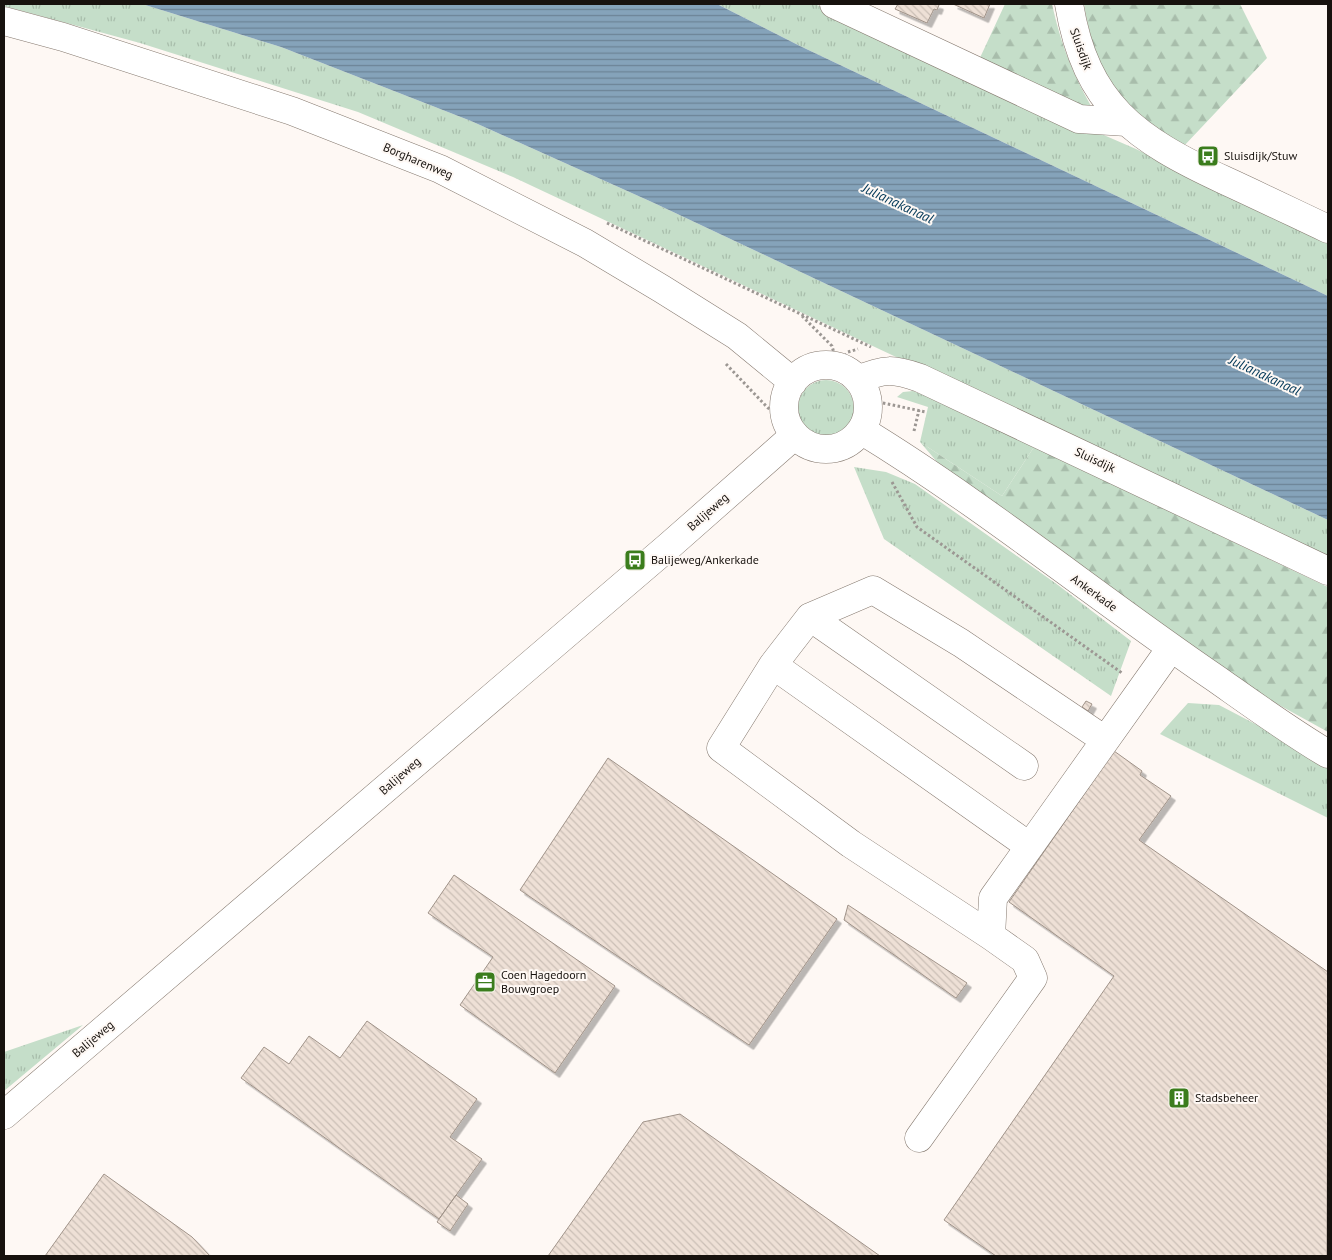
<svg xmlns="http://www.w3.org/2000/svg" width="1332" height="1260" font-family="'PT Sans',sans-serif">
<style>
.grass{fill:url(#grass-tufts)}
.forest{fill:url(#forest-firs)}
.water{fill:url(#water-rules)}
.building{fill:url(#building-back-hatch);stroke:#a09389;filter:url(#shadow)}
.lines{fill:none;stroke-linecap:round;stroke-linejoin:round}
.minor-casing{stroke:#867a70;stroke-width:29}
.path{stroke:#9c9793;stroke-width:3;stroke-dasharray:2.5 2.5;stroke-linecap:butt}
.minor{stroke:#fff;stroke-width:28}
.labels{text-anchor:middle;stroke-width:4;stroke-linejoin:round;paint-order:stroke}
.street-label{font-size:12px;fill:#17120e;stroke:#fef8f4}
.poi-label{font-size:12px;fill:#17120e;stroke:#fef8f4;text-anchor:start}
.water-label{font-size:14px;font-style:italic;fill:#003757;stroke:#fef8f4}
</style>
<defs>
<pattern id="grass-tufts" width="24" height="20" patternUnits="userSpaceOnUse" patternTransform="scale(1.25)"><rect width="24" height="20" fill="#c5dec9"/><path d="M3 7l-1-3M5 7V3M7 7l1-3M15 17l-1-3M17 17v-4M19 17l1-3" fill="none" stroke="#a8bdab"/></pattern>
<pattern id="forest-firs" width="22" height="20" patternUnits="userSpaceOnUse" patternTransform="scale(1.25)"><rect width="22" height="20" fill="#c5dec9"/><path d="M5 1l3.5 6h-7zM16 11l3.5 6h-7z" fill="#a8bdab"/></pattern>
<pattern id="water-rules" width="6" height="5" patternUnits="userSpaceOnUse" patternTransform="scale(1.25)"><rect width="6" height="5" fill="#85a3ba"/><path d="M0 2.5h6" fill="none" stroke="#6c8396"/></pattern>
<pattern id="building-back-hatch" width="6" height="6" patternUnits="userSpaceOnUse" patternTransform="scale(1.25)"><rect width="6" height="6" fill="#eee0d6"/><path d="M-1 5l2 2M0 0l6 6M5-1l2 2" fill="none" stroke="#cbbfb6"/></pattern>
<filter id="shadow"><feDropShadow dx="4.5" dy="4.5" stdDeviation="0" flood-color="#0004"/></filter>
</defs>
<rect width="100%" height="100%" fill="#fef8f4"/>
<path class="grass" d="M4 4H142L281 47 471 121 654 203 1328 520V560L513 177 358 112 140 43 4 6Z
M717 4H815L979 81 1136 149 1328 244V296L800 46Z
M798 408a28 28 0 1 1 56 0a28 28 0 1 1-56 0Z
M913 391 934 399 1034 447 1002 496 920 442 928 407 897 397 903 392Z
M854 467 886 472 915 484 1058 585 1131 641 1111 696 884 539Z
M1188 703 1219 705 1328 762V818L1160 734Z
M83 1025 4 1091V1052Z"/>
<path class="forest" d="M1005 4H1052C1061 44 1071 70 1091 106L1085 113 978 62Z
M1084 4H1240L1267 58 1183 147C1123 108 1095 75 1084 4Z
M920 442 1002 496 1034 447 1328 587V732L1241 684 938 463Z"/>
<path class="water" d="M142 4H717L800 46 1328 296V520L654 203 471 121 281 47Z"/>
<path class="building" d="M898 4H936L939 5 937 10 934 9 927 23 895 9Z
M953 4H990L984 18Z
M1086 701 1092 704 1088 711 1082 707Z
M1114 751 1142 771 1140 775 1171 796 1139 840 1328 972 1327 1256H996L944 1220 1114 976 1009 902Z
M608 758 837 919 749 1045 520 890Z
M454 875 615 986 555 1073 460 1005 493 957 428 913Z
M848 905 967 983 956 998 844 920Z
M367 1021 477 1099 450 1137 482 1159 439 1219 241 1078 264 1047 289 1064 309 1036 340 1058Z
M680 1114 746 1161 880 1256H548L643 1122Z
M104 1174 192 1237 210 1256H45Z
M456 1195 468 1204 450 1231 437 1222Z"/>
<g class="lines">
<g class="minor-casing">
<path id="minor" d="M834 4 1079 119 1127 122
M1069 4C1086 106 1136 139 1224 180 1259 196 1294 213 1328 229
M4 21 63 37 292 111 440 169 585 243 662 289 737 336 793 382
M784 407a42 42 0 1 1 84 0a42 42 0 1 1-84 0Z
M858 380C884 368 894 369 920 378L1328 571
M861 430C984 505 1096 597 1215 678 1252 704 1289 731 1328 754
M810 617 1024 766
M773 665 721 748 851 844 991 936
M1029 846 773 665 810 617 873 590 961 643 1105 740
M4 1115 669 546 795 435
M919 1138 1033 978 1025 960 991 936 993 898 1171 648"/>
</g>
<path class="path" d="M607 223 871 347
M802 316 832 346 837 364
M845 356 848 352 858 349
M726 364 768 408 779 414
M878 402 926 412
M914 431 919 410
M892 482 917 527 1122 673"/>
<use href="#minor" class="minor"/>
</g>
<defs>
<g id="bus-square" transform="scale(1.125)"><rect x="-9" y="-9" width="18" height="18" rx="4" fill="#3b7d1d" stroke="#fef8f4"/><path d="M-5-6H5V4H4V6H2V4H-2V6H-4V4H-5ZM-3.5-4V0h7V-4ZM-3.5 1.2v1.5H-2V1.2ZM2 1.2v1.5H3.5V1.2Z" fill="#fff"/></g>
<g id="office-square" transform="scale(1.125)"><rect x="-9" y="-9" width="18" height="18" rx="4" fill="#3b7d1d" stroke="#fef8f4"/><path d="M-6-3h4V-5.5h4V-3h4V5H-6ZM-1-4.5V-3h2v-1.5ZM-6 0V1H6V0Z" fill="#fff"/></g>
<g id="building-square" transform="scale(1.125)"><rect x="-9" y="-9" width="18" height="18" rx="4" fill="#3b7d1d" stroke="#fef8f4"/><path d="M-4-6H4V6H1V3H-1V6H-4ZM-2.5-4.3h1.7v1.8h-1.7ZM.8-4.3h1.7v1.8H.8ZM-2.5-1h1.7V.8h-1.7ZM.8-1h1.7V.8H.8Z" fill="#fff"/></g>
</defs>
<g fill-rule="evenodd">
<use href="#bus-square" x="1208" y="156"/>
<use href="#bus-square" x="635" y="560"/>
<use href="#office-square" x="485" y="982"/>
<use href="#building-square" x="1179" y="1098"/>
</g>
<g class="labels">
<g class="street-label">
<text transform="translate(1081 49) rotate(70)" y="4">Sluisdijk</text>
<text transform="translate(418 161) rotate(23)" y="4">Borgharenweg</text>
<text transform="translate(1095 460) rotate(25)" y="4">Sluisdijk</text>
<text transform="translate(708 512) rotate(-41)" y="4">Balijeweg</text>
<text transform="translate(1094 593) rotate(36)" y="4">Ankerkade</text>
<text transform="translate(400 776) rotate(-41)" y="4">Balijeweg</text>
<text transform="translate(93 1039) rotate(-40)" y="4">Balijeweg</text>
</g>
<g class="poi-label">
<text x="1224" y="160">Sluisdijk/Stuw</text>
<text x="651" y="564">Balijeweg/Ankerkade</text>
<text x="501" y="979">Coen Hagedoorn<tspan x="501" dy="14">Bouwgroep</tspan></text>
<text x="1195" y="1102">Stadsbeheer</text>
</g>
<g class="water-label">
<text transform="translate(898 203) rotate(25)" y="5">Julianakanaal</text>
<text transform="translate(1265 375) rotate(25)" y="5">Julianakanaal</text>
</g>
</g>
<rect width="1332" height="1260" fill="none" stroke="#17120e" stroke-width="10"/>
</svg>
